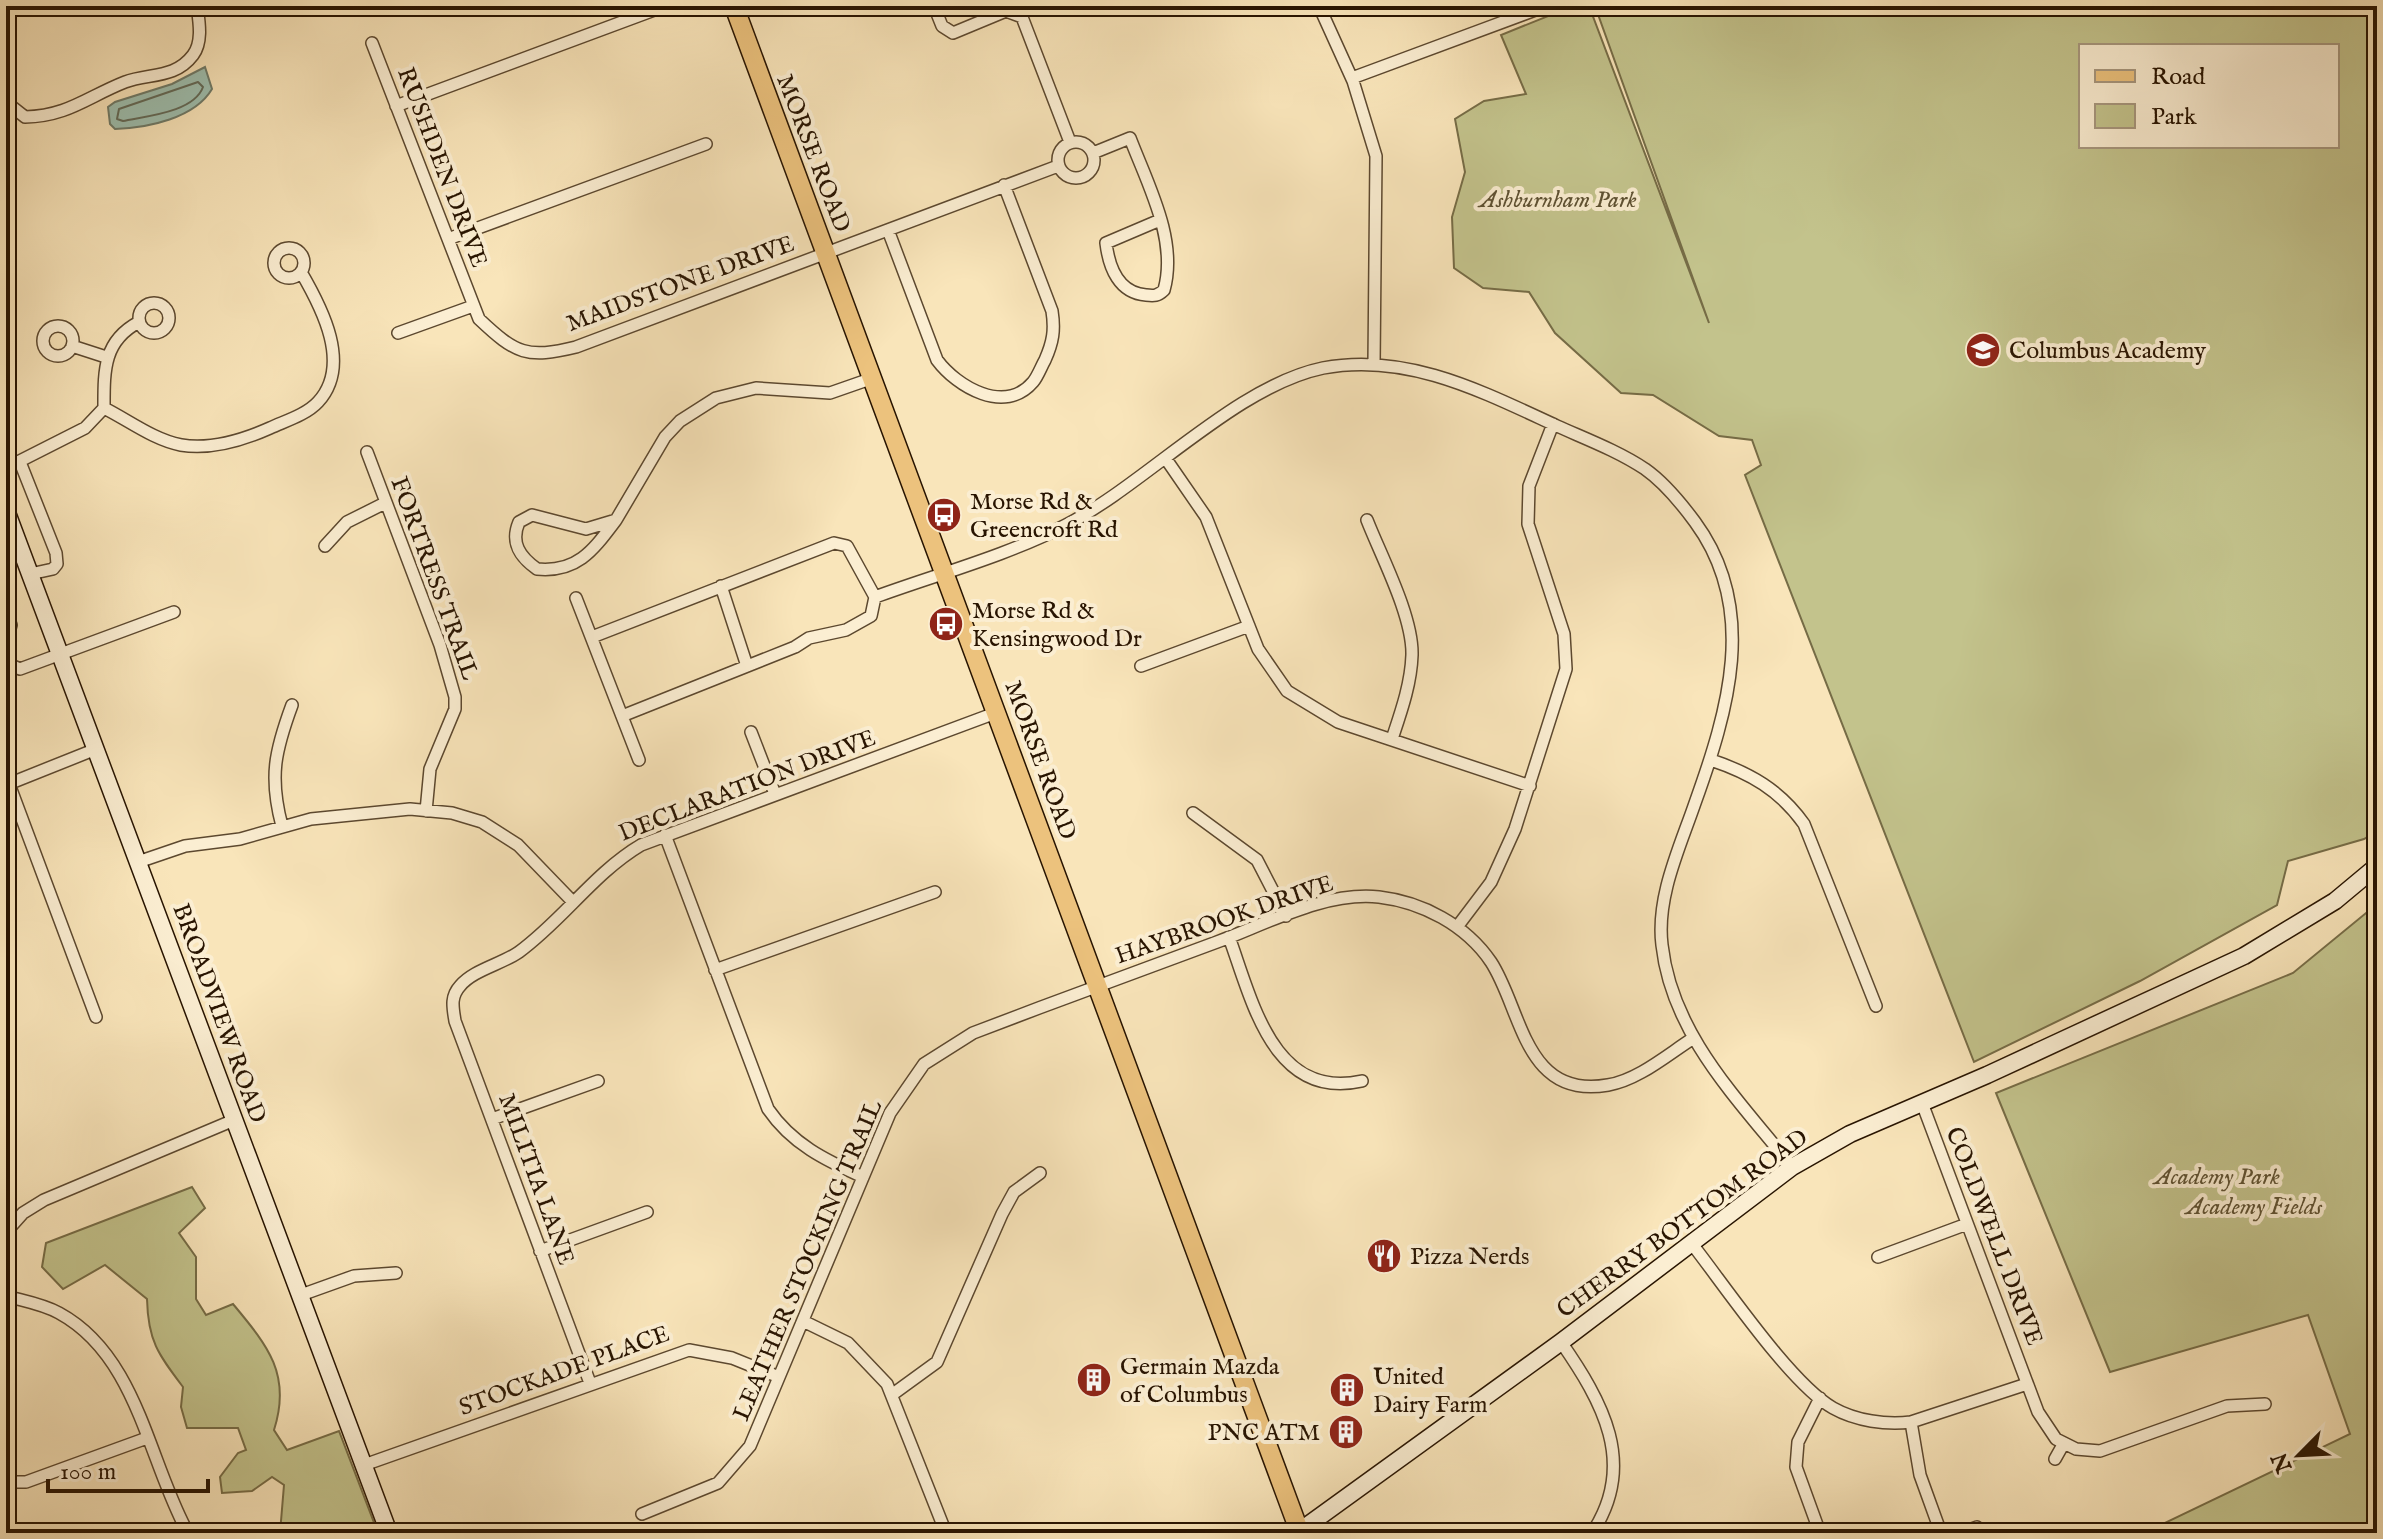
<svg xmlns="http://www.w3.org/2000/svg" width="2383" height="1539" font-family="'IM FELL English',serif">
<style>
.green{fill:#c3c38c;stroke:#766c46;stroke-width:2;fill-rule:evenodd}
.water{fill:#9ebfaf;stroke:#6f7b69;stroke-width:2}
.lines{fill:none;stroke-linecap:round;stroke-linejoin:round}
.shore{stroke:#636a58;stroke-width:2}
.street-casing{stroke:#5c482f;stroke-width:14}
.secondary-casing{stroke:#281401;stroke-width:19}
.primary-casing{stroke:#281401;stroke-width:21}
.street{stroke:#fbeed2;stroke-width:11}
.secondary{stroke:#fbeed2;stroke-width:16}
.primary{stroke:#ecc27d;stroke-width:18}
.labels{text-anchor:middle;stroke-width:8;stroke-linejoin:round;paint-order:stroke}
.street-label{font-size:24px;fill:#281401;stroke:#fbeed2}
.park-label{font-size:24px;font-style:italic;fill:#5e5132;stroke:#fbeed2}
.poi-label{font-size:24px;fill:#281401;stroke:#fbeed2;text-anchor:start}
</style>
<rect width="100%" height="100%" fill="#f9e5ba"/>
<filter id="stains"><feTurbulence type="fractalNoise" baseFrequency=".0025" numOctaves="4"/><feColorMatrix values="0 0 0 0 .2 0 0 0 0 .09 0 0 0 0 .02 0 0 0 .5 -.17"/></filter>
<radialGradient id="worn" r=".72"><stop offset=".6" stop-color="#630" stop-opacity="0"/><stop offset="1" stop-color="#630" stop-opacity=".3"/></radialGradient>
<path class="green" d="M1573 6H1589L1709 323 1595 6H2377V831L2364 839 2288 861 2277 905 2140 981 1974 1062 1745 475 1761 465 1752 440 1719 436 1653 395 1621 393 1555 333 1529 292 1483 288 1454 268 1452 217 1465 172 1455 119 1484 101 1526 94 1501 35ZM2337 46V146H2081V46Z
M2377 904V1533H2144L2350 1434 2308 1315 2110 1372 1996 1093 2293 973Z
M192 1187 205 1208 179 1233 196 1257V1299L206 1315 233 1304C267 1345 292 1374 274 1430L287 1450 339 1431 378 1533H280L284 1485 272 1477 252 1491 222 1493 220 1477 238 1453 246 1450 238 1428H187L181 1407 183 1387C158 1354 148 1341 147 1299L105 1265 63 1289 42 1267 46 1243Z"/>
<path class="water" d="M205 67 212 89C195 118 148 128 115 129L110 124 108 107 115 102 172 84Z"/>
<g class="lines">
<path class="shore" d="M198 82 203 87C194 112 147 116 123 121L117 119 119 109Z"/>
<g class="street-casing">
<path id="street" d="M934 6 942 26 953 33 1006 11
M1005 6 1006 11 1022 17 1070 142
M1319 6 1353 81 1376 156 1374 364
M372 43 479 319C516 354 527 359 576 347L1058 166
M1352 78 1546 6
M6 102 25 117C68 116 87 97 125 82 149 73 175 79 193 55 203 42 199 21 197 6
M396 106 665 6
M1058 160a18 18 0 1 1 36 0a18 18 0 1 1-36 0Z
M1093 153 1130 138C1148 185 1178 240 1164 290 1158 296 1154 296 1146 295 1119 293 1109 268 1106 243L1160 220
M888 230 937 360C957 387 1005 415 1033 382 1038 376 1041 367 1045 360 1053 342 1055 330 1052 311L1004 185
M448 239 706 144
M274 263a15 15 0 1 1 30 0a15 15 0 1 1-30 0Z
M139 318a15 15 0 1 1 30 0a15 15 0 1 1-30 0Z
M43 341a15 15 0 1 1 30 0a15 15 0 1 1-30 0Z
M398 333 473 306
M72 346 106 357
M104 408C128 420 154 440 181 445 211 450 243 440 270 428 285 421 306 415 318 402 352 365 322 308 301 272
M367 452 440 645 455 697V709L430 769 426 811
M1166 459 1206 517 1258 649 1287 691 1338 722 1530 786
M20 462 56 553 57 564 53 569 30 574
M6 468 85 428 104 408C104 371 103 341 139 322
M616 520C594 549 578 573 537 569 520 557 510 543 519 522L532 515 586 529 616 520 665 437 680 421 716 398 756 388 830 393 873 378
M1367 520C1381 556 1413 616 1412 655 1411 684 1401 712 1392 739
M325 546 347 522 385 503
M721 586 747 666
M875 597C938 574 1006 556 1066 525 1147 483 1236 386 1323 368 1407 352 1483 392 1557 426 1586 439 1618 451 1645 469 1665 483 1681 503 1695 522 1759 609 1728 711 1695 803 1680 847 1656 897 1662 945 1672 1035 1739 1100 1792 1167
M576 598 639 760
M6 611 11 625 6 642
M592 637 834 543 847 546 875 597
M6 663 20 669 174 612
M1141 666 1249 626
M622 716 795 647 809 638 846 630 871 616 875 597
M751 732 775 794
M1711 760C1750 773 1780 790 1804 824L1876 1006
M9 784 96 1017
M6 785 96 749
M1193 813 1257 860 1286 916
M282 826C269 777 275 751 292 705
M665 835 768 1109C792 1144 825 1160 863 1177
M138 862 185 846 240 839 311 819 410 809 452 813 482 822 518 845 573 902
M1457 927 1491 882 1515 829 1566 669 1564 634 1528 524 1529 486 1553 424
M1229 937C1252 1000 1273 1101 1362 1081
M715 970 935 892
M1922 1103 2038 1412 2056 1439 2076 1449 2100 1451 2227 1406 2265 1404
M492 1119 598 1081
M6 1232 23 1213 44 1200 234 1120
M1692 1244C1725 1286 1790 1383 1833 1408 1856 1421 1886 1425 1911 1422L2027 1384
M540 1251 647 1212
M1878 1257 1967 1224
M301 1295 354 1276 396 1273
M6 1296C24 1301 43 1304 59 1313 138 1356 148 1461 188 1533
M803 1321 848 1343 887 1384 946 1533
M1561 1342C1602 1401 1638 1464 1592 1533
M590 1383 455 1021C453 1008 450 997 460 986 473 970 502 964 519 952 563 920 594 873 641 845L998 712
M893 1394 937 1362 1002 1214 1014 1192 1040 1173
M1820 1398 1798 1442 1796 1467 1820 1533
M1911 1422 1920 1475 1941 1533
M2055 1459 2064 1443
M364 1465 689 1350 732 1358 779 1377
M6 1482H26L147 1438
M642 1514 718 1483 750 1446 890 1113 924 1064 973 1033C1054 1002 1135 972 1217 942 1266 924 1325 891 1379 897 1422 902 1466 925 1491 962 1522 1009 1524 1100 1608 1085 1638 1080 1667 1055 1692 1039
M1961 1533 1977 1527"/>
</g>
<g class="secondary-casing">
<path id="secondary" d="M6 510 389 1533
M1297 1533 1561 1342 1792 1167 1850 1134 1987 1075 2244 956 2335 901 2377 866"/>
</g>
<g class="primary-casing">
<path id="primary" d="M734 6 1300 1533"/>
</g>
<use href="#street" class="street"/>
<use href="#secondary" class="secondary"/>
<use href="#primary" class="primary"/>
</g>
<defs>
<g id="school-disc" transform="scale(1.8)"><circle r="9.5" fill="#8f2418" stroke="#fbeed2"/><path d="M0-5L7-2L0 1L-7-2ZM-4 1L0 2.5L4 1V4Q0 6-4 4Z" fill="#fff"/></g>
<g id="bus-disc" transform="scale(1.8)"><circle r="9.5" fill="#8f2418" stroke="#fbeed2"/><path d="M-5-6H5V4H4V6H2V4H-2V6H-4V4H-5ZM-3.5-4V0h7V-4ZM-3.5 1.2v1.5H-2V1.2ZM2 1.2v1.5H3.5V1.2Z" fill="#fff"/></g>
<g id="restaurant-disc" transform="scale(1.8)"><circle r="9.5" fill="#8f2418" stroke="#fbeed2"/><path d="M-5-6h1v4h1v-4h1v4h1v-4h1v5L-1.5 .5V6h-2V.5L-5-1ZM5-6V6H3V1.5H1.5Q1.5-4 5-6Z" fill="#fff"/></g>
<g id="building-disc" transform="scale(1.8)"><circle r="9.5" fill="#8f2418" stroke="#fbeed2"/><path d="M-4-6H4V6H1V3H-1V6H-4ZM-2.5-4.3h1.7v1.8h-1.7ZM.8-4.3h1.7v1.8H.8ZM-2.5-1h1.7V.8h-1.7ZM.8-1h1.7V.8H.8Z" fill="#fff"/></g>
</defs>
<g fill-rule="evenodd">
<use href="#school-disc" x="1983" y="350"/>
<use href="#bus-disc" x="944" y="515"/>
<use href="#bus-disc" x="946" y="624"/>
<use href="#restaurant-disc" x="1384" y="1256"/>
<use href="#building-disc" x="1094" y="1380"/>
<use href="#building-disc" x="1347" y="1390"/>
<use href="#building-disc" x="1346" y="1432"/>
</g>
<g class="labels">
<g class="street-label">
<text transform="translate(814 153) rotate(69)" y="8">MORSE ROAD</text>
<text transform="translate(443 167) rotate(69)" y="8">RUSHDEN DRIVE</text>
<text transform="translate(680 283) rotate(-20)" y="8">MAIDSTONE DRIVE</text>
<text transform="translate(435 578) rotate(70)" y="8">FORTRESS TRAIL</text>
<text transform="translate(1041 760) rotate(70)" y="8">MORSE ROAD</text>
<text transform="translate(747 785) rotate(-21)" y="8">DECLARATION DRIVE</text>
<text transform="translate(1224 919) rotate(-19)" y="8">HAYBROOK DRIVE</text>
<text transform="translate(220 1013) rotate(70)" y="8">BROADVIEW ROAD</text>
<text transform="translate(537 1179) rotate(70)" y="8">MILITIA LANE</text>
<text transform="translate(1682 1223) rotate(-36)" y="8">CHERRY BOTTOM ROAD</text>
<text transform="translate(1995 1236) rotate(69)" y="8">COLDWELL DRIVE</text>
<text transform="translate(807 1260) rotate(-67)" y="8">LEATHER STOCKING TRAIL</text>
<text transform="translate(564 1370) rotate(-20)" y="8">STOCKADE PLACE</text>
</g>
<g class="park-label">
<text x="1558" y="207">Ashburnham Park</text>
<text x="2217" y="1184">Academy Park</text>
<text x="2254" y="1214">Academy Fields</text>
</g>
<g class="poi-label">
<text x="2009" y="358">Columbus Academy</text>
<text x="970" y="509">Morse Rd &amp;<tspan x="970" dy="28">Greencroft Rd</tspan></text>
<text x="972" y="618">Morse Rd &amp;<tspan x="972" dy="28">Kensingwood Dr</tspan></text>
<text x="1410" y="1264">Pizza Nerds</text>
<text x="1120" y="1374">Germain Mazda<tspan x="1120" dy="28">of Columbus</tspan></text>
<text x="1373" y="1384">United<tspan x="1373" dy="28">Dairy Farm</tspan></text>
<text x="1320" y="1440" text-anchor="end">PNC ATM</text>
</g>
</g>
<rect width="2383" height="1539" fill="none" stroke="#f9e5ba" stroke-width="32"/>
<rect x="8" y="8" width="2367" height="1523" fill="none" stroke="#281401" stroke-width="4"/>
<rect x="16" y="16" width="2351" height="1507" fill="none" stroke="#281401" stroke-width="2"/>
<rect x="2079" y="44" width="260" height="104" fill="#fbeed2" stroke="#a7977e" stroke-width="2"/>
<rect x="2095" y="70" width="40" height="12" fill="#ecc27d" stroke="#a7977e" stroke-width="2"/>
<text x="2151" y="84" font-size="24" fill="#281401">Road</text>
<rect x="2095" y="104" width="40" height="24" fill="#c3c38c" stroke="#a7977e" stroke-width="2"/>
<text x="2151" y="124" font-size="24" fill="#281401">Park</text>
<g transform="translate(2299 1455) rotate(246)" stroke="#fbeed2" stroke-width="6" paint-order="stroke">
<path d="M0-6L14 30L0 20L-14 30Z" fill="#281401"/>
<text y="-12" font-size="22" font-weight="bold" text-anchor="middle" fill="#281401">N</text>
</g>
<path d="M48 1479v12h160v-12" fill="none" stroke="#281401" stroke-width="4"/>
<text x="60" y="1479" font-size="24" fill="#281401" stroke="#fbeed2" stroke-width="6" paint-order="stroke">100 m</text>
<rect width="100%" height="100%" filter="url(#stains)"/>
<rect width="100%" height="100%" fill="url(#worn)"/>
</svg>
